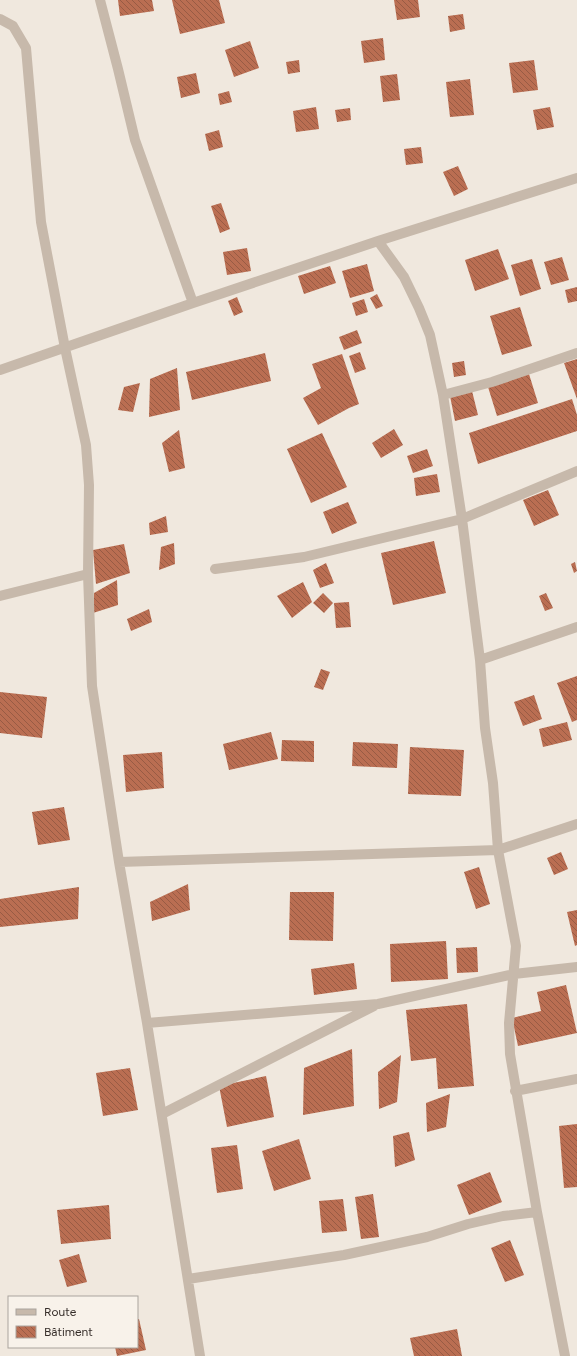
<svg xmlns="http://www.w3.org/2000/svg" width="577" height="1356" font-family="Figtree,sans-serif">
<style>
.building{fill:url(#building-back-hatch)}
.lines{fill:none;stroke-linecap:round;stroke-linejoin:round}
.minor{stroke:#c7b9ab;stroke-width:10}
</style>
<defs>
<pattern id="building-back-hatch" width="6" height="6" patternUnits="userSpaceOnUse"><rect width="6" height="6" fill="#ba6e52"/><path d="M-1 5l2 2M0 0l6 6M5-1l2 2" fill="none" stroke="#985b44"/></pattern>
</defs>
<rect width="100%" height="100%" fill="#f0e8de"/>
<path class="building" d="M118 0H152L154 11 120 16Z
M172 0H219L225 23 180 34Z
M394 0H418L420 17 397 20Z
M463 14 465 29 450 32 448 16Z
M383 38 385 60 364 63 361 41Z
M250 41 259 68 234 77 225 50Z
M299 60 300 72 288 74 286 62Z
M534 60 538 90 513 93 509 63Z
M196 73 200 93 181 98 177 77Z
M397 74 400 100 383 102 380 76Z
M470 79 474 115 450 117 446 82Z
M229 91 232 102 220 105 218 94Z
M316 107 319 129 296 132 293 111Z
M550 107 554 127 537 130 533 110Z
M350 108 351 120 337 122 335 110Z
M219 130 223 147 209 151 205 134Z
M421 147 423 163 406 165 404 149Z
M458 166 468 189 454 196 443 172Z
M221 203 230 229 220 233 211 206Z
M247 248 251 271 227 275 223 252Z
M498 249 509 279 475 291 465 260Z
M562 257 569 280 551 285 544 262Z
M532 259 541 289 520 296 511 265Z
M367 264 374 291 350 298 342 271Z
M330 266 336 283 304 294 298 276Z
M577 287V301L568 303 565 290Z
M377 294 383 306 376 309 370 298Z
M237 297 243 312 234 316 228 301Z
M364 299 368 312 356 316 352 303Z
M520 307 532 346 502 355 490 316Z
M357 330 362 343 344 350 339 337Z
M360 352 366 369 355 373 349 356Z
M265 353 271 381 192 400 186 372Z
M342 354 359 404 349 408 318 425 303 398 321 388 312 364Z
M577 359V399L564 363Z
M464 361 466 375 454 377 452 363Z
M177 368 180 410 149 417 150 379Z
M529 374 538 403 497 416 488 387Z
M140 383 133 412 118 410 124 387Z
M472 391 478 415 455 421 450 396Z
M572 399 577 415V431L478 464 469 433Z
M394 429 403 445 381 458 372 443Z
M179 430 185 468 169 472 162 443Z
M322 433 347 487 311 503 287 449Z
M427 449 433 466 413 473 407 456Z
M437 474 440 492 416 496 414 478Z
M548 490 559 515 534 526 523 500Z
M348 502 357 523 332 534 323 512Z
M166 516 168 532 150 535 149 523Z
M434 541 446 593 393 605 381 553Z
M174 543 175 564 159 570 161 547Z
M124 544 130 573 96 584 93 550Z
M575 562 577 571 574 573 571 564Z
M326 563 334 583 320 588 313 570Z
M117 580 118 605 93 613 94 593Z
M303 582 312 602 292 618 277 596Z
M323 593 333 603 324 613 313 603Z
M546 593 553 608 545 611 539 596Z
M349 602 351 627 336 628 334 603Z
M149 609 152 622 131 631 127 619Z
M321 669 330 672 323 690 314 687Z
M577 676V720L572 722 557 683Z
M0 692 47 697 42 738 0 733Z
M534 695 542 719 523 726 514 702Z
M567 722 572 740 543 747 539 729Z
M271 732 278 759 229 770 223 744Z
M282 740 314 741V762L281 761Z
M353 742 398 744 397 768 352 766Z
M410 747 464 750 461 796 408 794Z
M162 752 164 788 126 792 123 755Z
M64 807 70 840 38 845 32 812Z
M561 852 568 869 554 875 547 858Z
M479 867 490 904 476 909 464 872Z
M188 884 190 910 152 921 150 902Z
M79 887 78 919 0 927V899Z
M290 892H334L333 941 289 940Z
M577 910V945L575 946 567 912Z
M446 941 448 979 391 982 390 944Z
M477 947 478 972 457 973 456 948Z
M354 963 357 989 314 995 311 969Z
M566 985 577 1033 518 1046 512 1018 541 1011 537 992Z
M467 1004 474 1086 438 1089 436 1058 411 1061 406 1010Z
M352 1049 354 1106 303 1115 304 1068Z
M401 1055 397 1102 379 1109 378 1072Z
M130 1068 138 1110 103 1116 96 1073Z
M266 1076 274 1117 227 1127 219 1086Z
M450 1094 446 1127 427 1132 426 1103Z
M577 1124V1187L564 1188 559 1126Z
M409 1132 415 1160 395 1167 393 1136Z
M299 1139 311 1179 274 1191 262 1151Z
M237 1145 243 1189 217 1193 211 1148Z
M490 1172 502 1202 469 1215 457 1185Z
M373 1194 379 1237 361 1239 355 1197Z
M343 1199 347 1231 322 1233 319 1201Z
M109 1205 111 1239 61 1244 57 1210Z
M510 1240 524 1275 505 1282 491 1248Z
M79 1254 87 1282 67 1287 59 1260Z
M137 1319H139L146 1350 117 1356 115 1347H137Z
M457 1329 462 1356H414L410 1338Z"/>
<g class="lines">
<path class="minor" d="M100 0 118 69 135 140 193 303
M0 19 13 26 26 48 41 222 65 348 86 445 89 485 88 574 92 686 119 862 147 1023 200 1356
M378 241 404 277 419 308 430 335 443 395 462 519 480 660 485 728 493 783 498 850 516 946 509 1023 510 1054 537 1212 565 1356
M0 370 193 303 378 241 577 178
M443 395 492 382 577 353
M215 569 304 557 462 519 577 471
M0 596 88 574
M480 660 577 627
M119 862 498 850 577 824
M147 1023 378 1004 514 974 577 967
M515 1091 577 1079
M162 1114 374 1006
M188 1279 344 1255 427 1237 468 1224 503 1216 537 1212"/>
</g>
<rect x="8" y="1296" width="130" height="52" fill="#f8f2ea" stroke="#aaa49d"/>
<rect x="16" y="1309" width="20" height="6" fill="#c7b9ab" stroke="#aaa49d"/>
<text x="44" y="1316" font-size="12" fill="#362e2a">Route</text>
<rect x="16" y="1326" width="20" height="12" fill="url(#building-back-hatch)" stroke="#aaa49d"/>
<text x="44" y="1336" font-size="12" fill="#362e2a">Bâtiment</text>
</svg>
